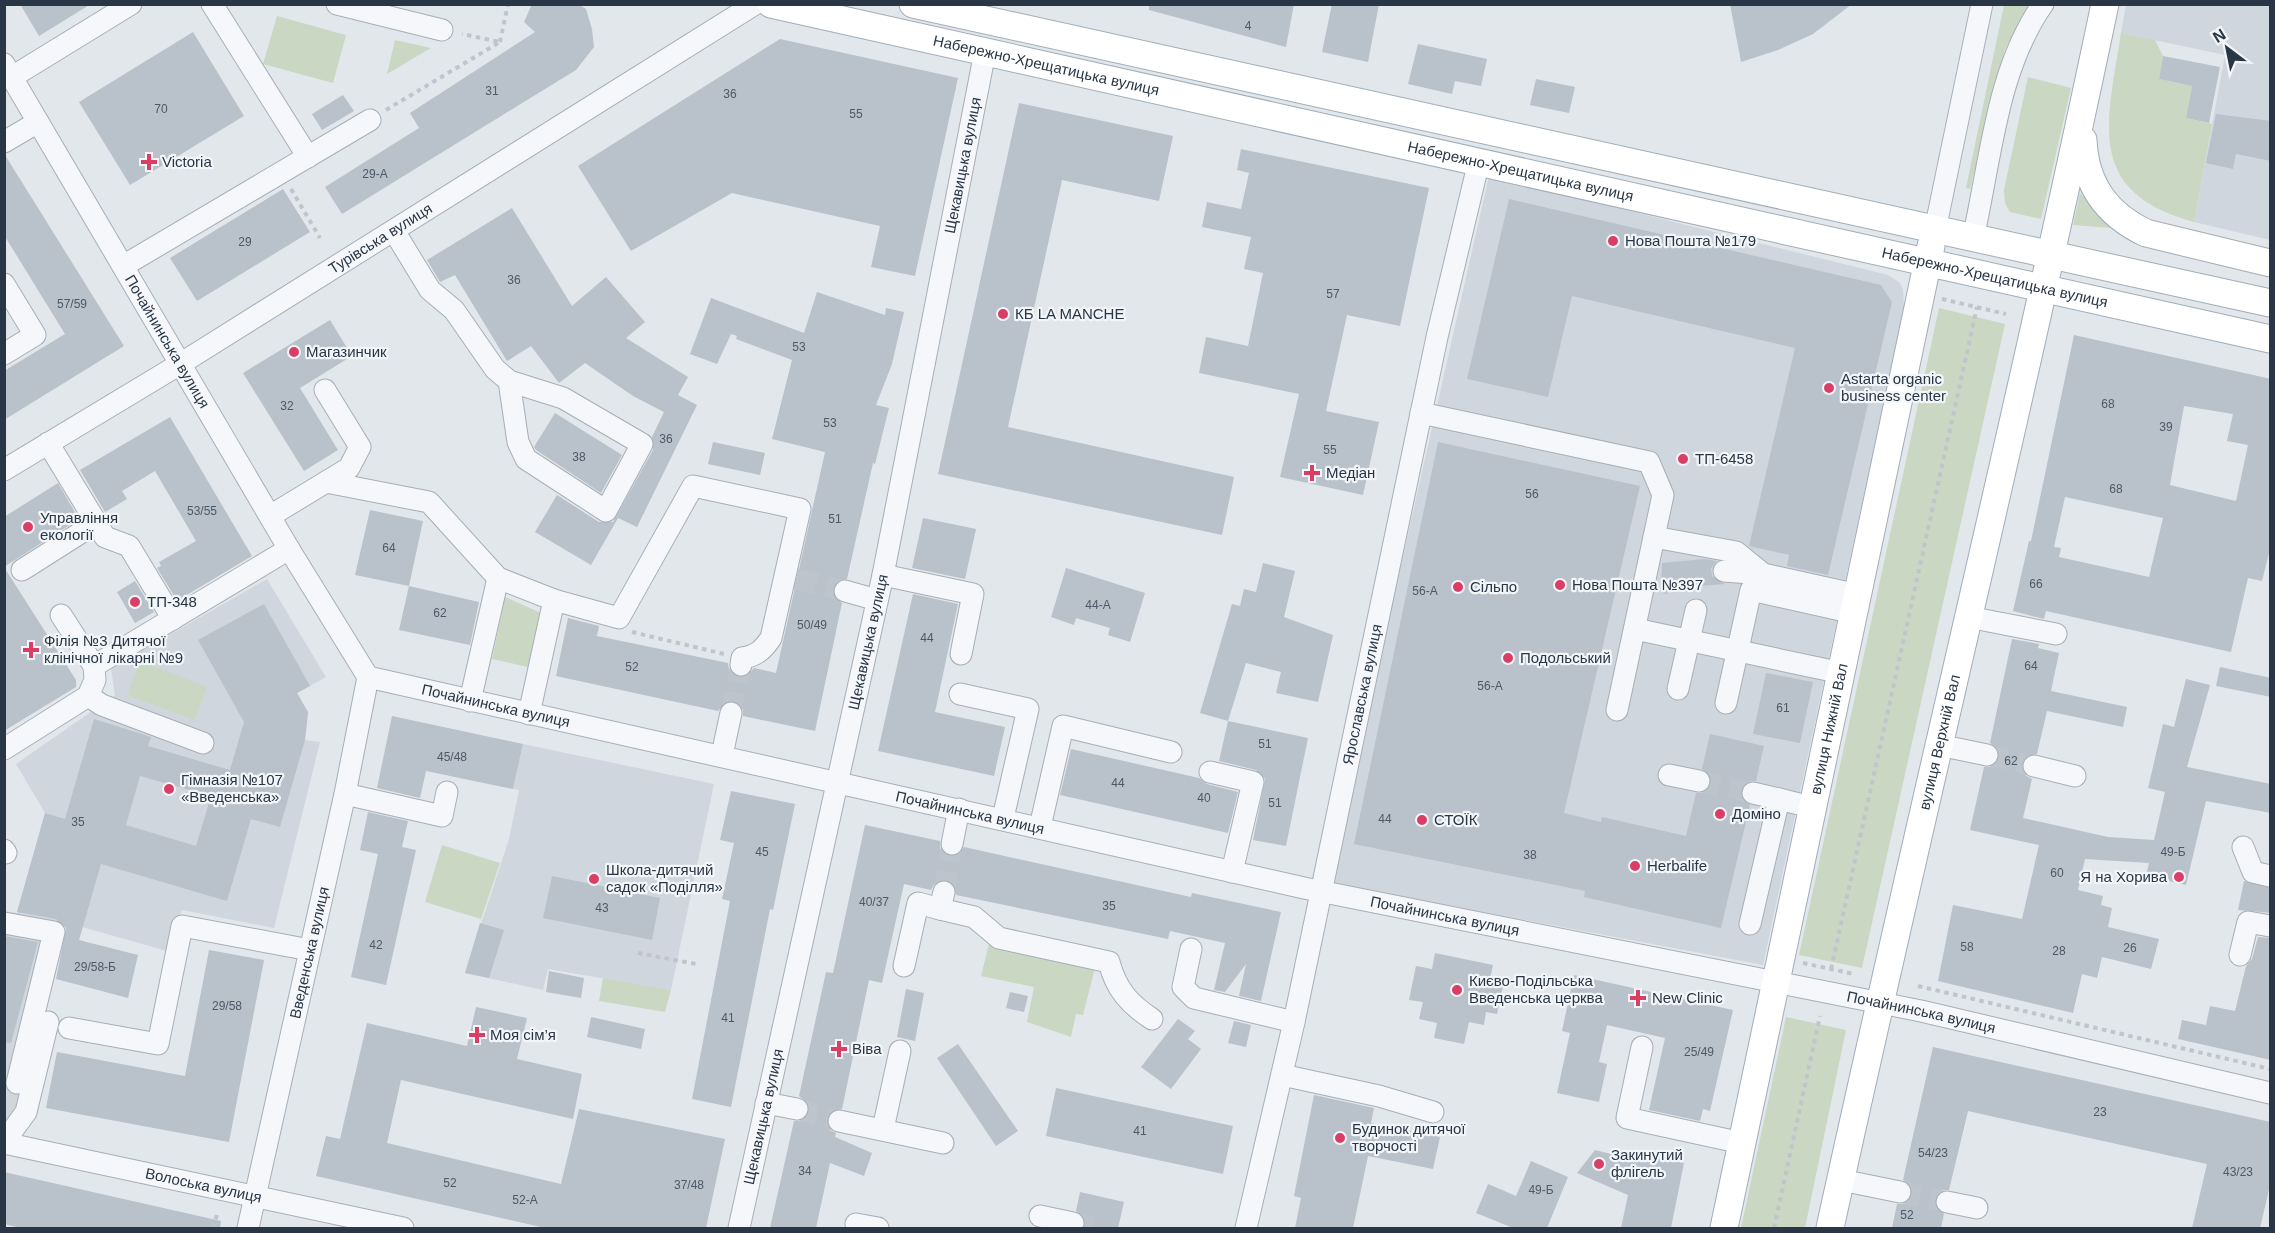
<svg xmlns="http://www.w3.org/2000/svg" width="2275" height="1233" font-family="Arial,sans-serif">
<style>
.built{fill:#d0d6de}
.green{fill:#cad7c3}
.building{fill:#b9c1ca;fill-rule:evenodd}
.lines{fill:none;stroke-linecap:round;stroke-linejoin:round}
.minor-tunnel{stroke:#bdc4cb;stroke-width:21;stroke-dasharray:21 10;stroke-linecap:butt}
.minor-casing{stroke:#a6aeb7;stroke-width:23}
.major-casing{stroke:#a0adb9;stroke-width:29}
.path{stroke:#c0c5cb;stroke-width:4;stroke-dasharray:4.5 4.5;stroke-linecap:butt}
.minor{stroke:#f6f7fa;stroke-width:21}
.major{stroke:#fff;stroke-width:27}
.poi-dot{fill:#db3e65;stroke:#f2f6f9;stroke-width:2}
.labels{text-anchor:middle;stroke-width:4.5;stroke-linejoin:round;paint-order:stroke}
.number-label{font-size:12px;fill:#4c5967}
.street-label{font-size:15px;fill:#283646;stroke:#f2f6f9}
.poi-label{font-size:15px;fill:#283646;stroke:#f2f6f9;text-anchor:start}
</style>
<rect width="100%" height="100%" fill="#e2e7ec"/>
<path class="built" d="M2126 5H2270V240L2194 222 2225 55 2121 33Z
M1489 176 1888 275 1899 282 1903 289 1904 307 1763 965 1329 883Z
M267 579 326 677 297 693 308 713 305 740 320 742 274 928 182 910 167 951 61 921 15 1125 4 1123V911L17 913 45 813 16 764 115 695 111 668Z
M523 744 714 784 671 990 548 969 543 990 465 973 509 839 519 790 513 789Z"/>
<path class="green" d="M2004 5H2030L2005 49 1970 189 1966 188Z
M277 16 346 35 333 83 263 64Z
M2121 33 2155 40 2163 56 2159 79 2192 86 2186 118 2212 124 2194 222C2084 192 2107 123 2121 33Z
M395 40 431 48 387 74Z
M2028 77 2071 88 2041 219 2010 212 2005 203 2004 190Z
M2080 193 2110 228 2073 225Z
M1939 308 2005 324 1862 968 1799 955Z
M505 597 541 613 528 667 492 659Z
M140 661 207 687 194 720 127 695Z
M442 845 500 863 481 919 425 902Z
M989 944 1095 968 1083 1015 1076 1014 1071 1037 1027 1022 1034 987 981 976Z
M603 978 671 990 665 1012 599 1001Z
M1786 1017 1846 1030 1805 1228H1741Z"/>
<path class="building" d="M20 4H91L39 36Z
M532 4H578L586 9 592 29 594 47 576 70 342 214 325 187 419 128 410 113 535 32 524 22Z
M1149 4H1294L1286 47 1149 10Z
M1332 4H1379L1368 62 1322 52Z
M1730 4H1852L1813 34 1778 50 1741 62Z
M193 32 244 116 130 185 79 102Z
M780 39 958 78 915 276 871 267 880 226 732 193 631 251 578 166Z
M1418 44 1487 59 1481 86 1455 81 1452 94 1408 84Z
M2163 56 2220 67 2209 123 2186 118 2192 86 2159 79Z
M1536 79 1575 87 1569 113 1530 105Z
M343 95 354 111 322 130 312 114Z
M1019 103 1173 136 1159 201 1062 180 1008 427 1234 477 1222 535 938 474Z
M2216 114 2271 121V161L2236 154 2233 169 2206 163Z
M1241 149 1429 188 1400 326 1347 315 1326 411 1379 422 1363 495 1280 477 1299 394 1199 373 1206 337 1248 346 1263 273 1244 269 1251 237 1202 227 1207 202 1241 209 1249 173 1237 170Z
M5 155 124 346 4 420V371L65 334 4 235Z
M283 189 310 232 197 301 170 258Z
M1509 199 1881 285 1892 302 1828 575 1787 566 1789 555 1749 546 1795 348 1572 296 1548 397 1467 379Z
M512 208 572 306 606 277 645 322 626 338 688 377 678 395 697 405 637 527 618 518 591 565 535 532 557 495 599 522H613L653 450 652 437 664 412 633 396 585 363 559 383 531 346 507 361 455 275 440 282 427 260Z
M817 292 885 315 886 308 904 312 892 364 876 405 889 408 875 464 873 463 847 579 837 582 833 588 836 599 842 603 815 731 743 716V709L734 701H727L718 711 556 676 568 618 599 626 597 636 728 663 729 670 739 677H746L754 668 776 673 825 452 772 439 792 360 736 339 737 336 731 334 717 364 690 354 711 298 804 333Z
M330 320 352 356 300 388 338 450 304 471 243 373Z
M2074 335 2271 379V545L2262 581 2248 578 2231 652 2046 611 2044 619 2013 611 2029 541H2031ZM2184 406 2233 414 2227 441 2248 445 2236 501 2170 485ZM2065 497 2163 518 2149 577 2059 557 2061 548 2054 547Z
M555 413 622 455 601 493 536 450 534 447Z
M170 417 252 556 180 599 179 597 176 599 157 568 161 566 159 562 196 541 155 471 122 491 127 499 105 512 80 470Z
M713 442 765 453 760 475 708 464Z
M1438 442 1640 486 1564 813 1601 822 1602 817 1686 836 1696 793H1704L1711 784V776L1702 769 1710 734 1764 746 1756 781H1749L1741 790V797L1750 805 1721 928 1584 897 1585 891 1354 844Z
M58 483 79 519 4 567V517Z
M370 510 423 521 409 586 355 575Z
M923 518 976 529 965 579 912 568Z
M1705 559 1716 561 1711 569 1712 576 1725 584 1661 589 1662 563Z
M1263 563 1295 571 1284 617 1333 635 1318 702 1276 693 1281 672 1246 663 1228 721 1200 713 1232 604 1240 606 1244 589 1256 592Z
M4 567 76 680V687L4 731Z
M1066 568 1145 593 1130 642 1108 635 1110 628 1076 618 1074 625 1051 617Z
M135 581 154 612 135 623 117 592Z
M409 586 479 602 470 645 399 630Z
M913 594 958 604 935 712 1005 727 994 776 878 751Z
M264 604 310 686 297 693 308 712 305 740 280 827 251 819 227 901 101 864 79 940 138 955 128 998 56 979 66 928 56 919 17 912 45 813 65 819 94 719 151 737 148 746 230 770 244 722 198 640ZM140 776 211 796 196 846 126 825Z
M2012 639 2039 644 2038 648 2059 653 2051 691 2127 707 2123 727 2047 711 2037 754 2025 757 2022 764 2025 775 2032 779 2023 818 2108 837 2154 840 2165 792 2148 788 2163 724 2174 727 2186 679 2210 685 2187 767 2271 784V813L2206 801 2186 885 2146 876 2149 863 2085 859 2078 890 2103 896 2101 905 2112 908 2108 927 2159 939 2151 969 2102 957 2097 978 2082 974 2073 1013 1938 981 1953 905 2022 919 2039 845 1970 830 1984 767H1992L1999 758V750L1990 743Z
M2220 667 2271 678V697L2216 686Z
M1766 673 1813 682 1800 743 1753 734Z
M392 716 523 744 513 789 426 771 420 798 377 788Z
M1228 721 1308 738 1286 846 1253 840 1265 779 1256 770 1219 761Z
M1071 749 1199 778 1207 784 1238 792 1228 833 1060 795Z
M731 791 795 804 773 910 770 909 731 1107 692 1099 730 901 722 899 734 843 720 840Z
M368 812 408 821 402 847 416 850 386 985 351 977 378 854 360 850Z
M865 825 940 841V849L949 856H957L964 847 1191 897 1192 893 1281 912 1261 1001 1239 996 1246 964 1225 992 1214 990 1225 943 1170 931 1168 939 956 895 953 883 946 880 935 883 931 890 904 884 882 983 869 980 842 1109 830 1112 826 1119 830 1130 836 1133 835 1137 872 1153 864 1176 830 1163 816 1228H770L794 1121H802L809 1112V1104L799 1096 826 972 833 973Z
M552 876 660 898 652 940 543 918Z
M2244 881 2271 888V913L2238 910Z
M480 923 504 930 489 978 465 973Z
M4 936 38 942 11 1043 4 1042Z
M2258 937 2271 938V1060L2178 1039 2182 1020 2206 1025 2210 1006 2235 1011 2246 966 2252 959Z
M209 950 264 960 229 1142 46 1108 57 1052 185 1076Z
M1435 953 1493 965 1490 979 1504 981 1497 1014 1486 1012 1484 1025 1469 1022 1464 1044 1434 1038 1437 1023 1419 1019 1423 1002 1409 1000 1416 966 1432 969Z
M549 971 584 978 581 998 546 992Z
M1574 975 1733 1010 1710 1111 1703 1109 1700 1121 1649 1110 1665 1038 1607 1025 1599 1062 1607 1064 1599 1102 1557 1093 1570 1033 1562 1031Z
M906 989 924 993 915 1041 897 1037Z
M1010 992 1028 996 1024 1012 1006 1008Z
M476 1007 527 1018 517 1059 582 1074 573 1119 401 1080 387 1143 561 1184 579 1109 725 1139 706 1228H545L316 1176 326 1136 340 1139 367 1023 467 1046Z
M591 1017 645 1029 641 1049 587 1037Z
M1178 1019 1195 1031 1188 1039 1201 1049 1171 1089 1141 1067Z
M1234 1021 1251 1025 1246 1047 1228 1043Z
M958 1044 1018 1131 996 1146 937 1058Z
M1933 1047 2271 1122V1181L2260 1228H2192L2207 1164 1968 1111 1949 1190H1942L1935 1199V1207L1944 1214 1941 1228H1892L1897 1204H1905L1912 1195V1187L1903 1180Z
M1056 1088 1233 1126 1223 1174 1046 1136Z
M1314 1095 1374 1108 1371 1123 1440 1137 1433 1169 1368 1156 1353 1228H1295L1301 1198 1294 1196Z
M1595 1150 1635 1160 1636 1154 1684 1163 1671 1228H1621L1628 1195 1577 1173Z
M1531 1161 1568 1177 1547 1228H1513L1476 1213 1488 1184 1516 1196Z
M4 1172 221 1221 220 1228H21L4 1224Z
M1080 1192 1124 1202 1118 1228H1084L1085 1219 1076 1211Z"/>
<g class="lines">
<path class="minor-tunnel" d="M796 579 845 591
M731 713 741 665
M1987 755 2034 766
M1699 781 1753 793
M944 892 952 844
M797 1109 839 1121
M1900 1192 1947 1202
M1073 1223 1096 1228"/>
<g class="minor-casing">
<g id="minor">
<path d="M212 4 308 157"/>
<path d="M337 4 442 30"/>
<path id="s1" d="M4 64 289 549 368 677 1304 888 1921 1011 2270 1093"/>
<path d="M12 77 131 4"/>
<path d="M4 142 38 122"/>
<path d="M1935 230 1982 4"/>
<path d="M394 231 430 290 454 310 495 369 509 381 563 398 642 444 606 511 526 459 518 442 509 381"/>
<path d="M1973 238C1991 160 1996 71 2043 4"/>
<path d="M123 266 370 120"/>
<path d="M4 284 35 335 4 354"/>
<path d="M1421 413 1649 462 1663 495 1617 710"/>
<path d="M48 443 105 537 129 546 173 619"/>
<path id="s2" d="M4 470 180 364 755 4"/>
<path d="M326 482 429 502 498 578 554 600 619 618 693 486 800 509 771 638C763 650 756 656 742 658L741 665"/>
<path d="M270 516 349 468 360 447 325 390"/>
<path d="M1654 537 1736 552 1763 574"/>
<path d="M22 570 96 523"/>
<path d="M1724 571 1763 574 1858 595"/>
<path d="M883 575 973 594 961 654"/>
<path d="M845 591 877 600"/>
<path d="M61 615 94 666"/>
<path d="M1968 617 2056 634"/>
<path d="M1635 629 1842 673"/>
<path d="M1678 689 1696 610"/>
<path d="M960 694 1028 709 1003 818"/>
<path d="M88 696 102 705 203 743"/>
<path d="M470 701 498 578"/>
<path d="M1726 703 1751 590 1854 613"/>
<path d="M529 714 554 600"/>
<path d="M1939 745 1987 755"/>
<path d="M4 749 88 696 95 680 94 666 289 549"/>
<path d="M722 755 731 713"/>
<path d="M2034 766 2075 776"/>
<path d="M1210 772 1253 782 1232 872"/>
<path d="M1669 775 1699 781"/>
<path d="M1753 793 1779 799"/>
<path d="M345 794 442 816 447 792"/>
<path d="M1040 827 1063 726 1171 752"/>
<path d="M952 844 959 809"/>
<path d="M2243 847 2253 872 2270 876"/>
<path d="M4 850 6 853"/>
<path d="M944 892 940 909 974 917 999 938 1109 962C1116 989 1129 1004 1152 1019"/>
<path d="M4 923 54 932 17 1083"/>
<path d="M1750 924 1779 799 1814 808"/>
<path d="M1191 949 1183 987 1194 998 1294 1022"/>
<path d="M2240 955 2248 922 2270 926"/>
<path d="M904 966 918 903 940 909"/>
<path d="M69 1028 158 1044 182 926 310 950"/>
<path d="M1642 1047 1627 1118 1742 1143"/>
<path d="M1282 1075 1379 1096 1433 1112"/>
<path d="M766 1103 797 1109"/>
<path d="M839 1121 943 1143"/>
<path d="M883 1129 900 1051"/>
<path d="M4 1142 26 1112 48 1022"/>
<path id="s3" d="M4 1143 403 1228"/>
<path d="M1841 1180 1900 1192"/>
<path d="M1947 1202 1977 1208"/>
<path d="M1040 1216 1073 1223"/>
<path d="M856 1224 878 1228"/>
<path id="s4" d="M248 1228 345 794 368 677"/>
<path id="s5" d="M739 1228 883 575 985 52"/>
<path id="s6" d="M1246 1228 1294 1022 1437 337 1479 161"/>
</g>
</g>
<g class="major-casing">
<g id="major">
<path id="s7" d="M771 4 2270 339"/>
<path d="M913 4 2270 303"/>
<path d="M2083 140C2085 184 2106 214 2146 233L2270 263"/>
<path id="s8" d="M1724 1228 1931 246"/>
<path id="s9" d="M1830 1228C1919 820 2019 414 2105 4"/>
</g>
</g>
<path class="path" d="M500 42 508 4
M386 110 500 42 462 34
M291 189 320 238
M1942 299 2006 314
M1663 592 1688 590
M632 632 724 654
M638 953 696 964
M1803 963 1854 974
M1831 969 1977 307
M1918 986 2270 1069
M213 1228 218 1211
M1774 1228 1820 1016"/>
<use href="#minor" class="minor"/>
<use href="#major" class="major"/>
</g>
<g class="poi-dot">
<path d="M146 153h6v6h6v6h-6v6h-6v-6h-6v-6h6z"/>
<circle cx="1613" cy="241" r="6"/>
<circle cx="1003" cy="314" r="6"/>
<circle cx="294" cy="352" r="6"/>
<circle cx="1829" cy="388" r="6"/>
<circle cx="1683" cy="459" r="6"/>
<path d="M1309 464h6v6h6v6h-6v6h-6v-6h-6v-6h6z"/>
<circle cx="28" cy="527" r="6"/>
<circle cx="1560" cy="585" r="6"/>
<circle cx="1458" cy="587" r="6"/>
<circle cx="135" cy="602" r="6"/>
<path d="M28 641h6v6h6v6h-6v6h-6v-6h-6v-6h6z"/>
<circle cx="1508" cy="658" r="6"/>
<circle cx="169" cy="789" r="6"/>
<circle cx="1720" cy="814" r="6"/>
<circle cx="1422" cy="820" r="6"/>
<circle cx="1635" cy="866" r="6"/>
<circle cx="2179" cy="877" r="6"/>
<circle cx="594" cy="879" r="6"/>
<circle cx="1457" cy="990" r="6"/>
<path d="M1635 989h6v6h6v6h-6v6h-6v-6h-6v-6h6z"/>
<path d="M474 1026h6v6h6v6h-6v6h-6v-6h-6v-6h6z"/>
<path d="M836 1040h6v6h6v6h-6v6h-6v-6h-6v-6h6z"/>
<circle cx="1340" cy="1138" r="6"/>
<circle cx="1599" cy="1164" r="6"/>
</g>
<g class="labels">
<g class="number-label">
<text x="1248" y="30">4</text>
<text x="492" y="95">31</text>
<text x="730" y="98">36</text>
<text x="161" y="113">70</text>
<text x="856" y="118">55</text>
<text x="375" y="178">29-А</text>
<text x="245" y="246">29</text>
<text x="514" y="284">36</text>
<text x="1333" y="298">57</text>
<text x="72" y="308">57/59</text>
<text x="799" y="351">53</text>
<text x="2108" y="408">68</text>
<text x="287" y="410">32</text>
<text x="830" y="427">53</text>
<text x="2166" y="431">39</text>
<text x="666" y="443">36</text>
<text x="1330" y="454">55</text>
<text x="579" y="461">38</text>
<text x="2116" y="493">68</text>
<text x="1532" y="498">56</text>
<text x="202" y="515">53/55</text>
<text x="835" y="523">51</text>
<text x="389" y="552">64</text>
<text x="2036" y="588">66</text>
<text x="1425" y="595">56-А</text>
<text x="1098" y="609">44-А</text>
<text x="440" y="617">62</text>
<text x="812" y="629">50/49</text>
<text x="927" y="642">44</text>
<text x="2031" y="670">64</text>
<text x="632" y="671">52</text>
<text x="1490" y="690">56-А</text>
<text x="1783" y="712">61</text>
<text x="1265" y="748">51</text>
<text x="452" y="761">45/48</text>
<text x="2011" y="765">62</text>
<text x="1118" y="787">44</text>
<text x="1204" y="802">40</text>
<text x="1275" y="807">51</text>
<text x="1385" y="823">44</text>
<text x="78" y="826">35</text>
<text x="762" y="856">45</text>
<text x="2173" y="856">49-Б</text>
<text x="1530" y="859">38</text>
<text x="2057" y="877">60</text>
<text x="874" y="906">40/37</text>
<text x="1109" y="910">35</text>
<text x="602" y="912">43</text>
<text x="376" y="949">42</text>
<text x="1967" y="951">58</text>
<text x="2130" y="952">26</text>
<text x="2059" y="955">28</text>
<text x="95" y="971">29/58-Б</text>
<text x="227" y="1010">29/58</text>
<text x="728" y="1022">41</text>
<text x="1699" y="1056">25/49</text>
<text x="2100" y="1116">23</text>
<text x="1140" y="1135">41</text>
<text x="1933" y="1157">54/23</text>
<text x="805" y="1175">34</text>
<text x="2238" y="1176">43/23</text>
<text x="450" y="1187">52</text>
<text x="689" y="1189">37/48</text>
<text x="1541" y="1194">49-Б</text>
<text x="525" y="1204">52-А</text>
<text x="1907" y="1219">52</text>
</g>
<g class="street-label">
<text dy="5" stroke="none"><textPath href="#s7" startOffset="282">Набережно-Хрещатицька вулиця</textPath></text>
<text dy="5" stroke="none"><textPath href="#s5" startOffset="1086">Щекавицька вулиця</textPath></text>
<text dy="5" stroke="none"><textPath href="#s7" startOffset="768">Набережно-Хрещатицька вулиця</textPath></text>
<text dy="5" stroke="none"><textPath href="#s2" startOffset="442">Турівська вулиця</textPath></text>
<text dy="5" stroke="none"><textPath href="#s7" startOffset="1254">Набережно-Хрещатицька вулиця</textPath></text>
<text dy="5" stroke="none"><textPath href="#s1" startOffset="322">Почайнинська вулиця</textPath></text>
<text dy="5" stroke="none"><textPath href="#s5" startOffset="600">Щекавицька вулиця</textPath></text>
<text dy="5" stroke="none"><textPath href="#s6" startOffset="546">Ярославська вулиця</textPath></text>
<text dy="5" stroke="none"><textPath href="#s1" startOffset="844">Почайнинська вулиця</textPath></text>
<text dy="5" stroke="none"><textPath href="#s8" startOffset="510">вулиця Нижній Вал</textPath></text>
<text dy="5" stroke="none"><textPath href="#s9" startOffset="498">вулиця Верхній Вал</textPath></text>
<text dy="5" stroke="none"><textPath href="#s1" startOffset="1330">Почайнинська вулиця</textPath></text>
<text dy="5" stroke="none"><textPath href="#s1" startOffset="1816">Почайнинська вулиця</textPath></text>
<text dy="5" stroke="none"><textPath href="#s4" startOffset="282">Введенська вулиця</textPath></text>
<text dy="5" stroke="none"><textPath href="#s1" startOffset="2302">Почайнинська вулиця</textPath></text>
<text dy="5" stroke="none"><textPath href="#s5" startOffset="114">Щекавицька вулиця</textPath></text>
<text dy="5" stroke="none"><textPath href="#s3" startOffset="204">Волоська вулиця</textPath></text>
</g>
<g class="poi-label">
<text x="162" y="167">Victoria</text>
<text x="1625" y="246">Нова Пошта №179</text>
<text x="1015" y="319">КБ LA MANCHE</text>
<text x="306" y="357">Магазинчик</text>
<text x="1841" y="384">Astarta organic<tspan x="1841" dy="17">business center</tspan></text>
<text x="1695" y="464">ТП-6458</text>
<text x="1326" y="478">Медіан</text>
<text x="40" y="523">Управління<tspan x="40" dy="17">екології</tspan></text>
<text x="1572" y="590">Нова Пошта №397</text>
<text x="1470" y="592">Сільпо</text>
<text x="147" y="607">ТП-348</text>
<text x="44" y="646">Філія №3 Дитячої<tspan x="44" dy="17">клінічної лікарні №9</tspan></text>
<text x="1520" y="663">Подольський</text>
<text x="181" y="785">Гімназія №107<tspan x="181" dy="17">«Введенська»</tspan></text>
<text x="1732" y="819">Доміно</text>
<text x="1434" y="825">СТОЇК</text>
<text x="1647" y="871">Herbalife</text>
<text x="606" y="875">Школа-дитячий<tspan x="606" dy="17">садок «Поділля»</tspan></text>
<text x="2167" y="882" text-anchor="end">Я на Хорива</text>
<text x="1469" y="986">Києво-Подільська<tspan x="1469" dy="17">Введенська церква</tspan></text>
<text x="1652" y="1003">New Clinic</text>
<text x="490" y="1040">Моя сім’я</text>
<text x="852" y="1054">Віва</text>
<text x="1352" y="1134">Будинок дитячої<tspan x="1352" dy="17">творчості</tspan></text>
<text x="1611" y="1160">Закинутий<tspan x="1611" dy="17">флігель</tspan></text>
</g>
</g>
<rect width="2275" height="1233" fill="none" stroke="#283646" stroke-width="12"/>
<g transform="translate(2227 48) rotate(328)" stroke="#f2f6f9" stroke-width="4.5" paint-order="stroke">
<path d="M0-4.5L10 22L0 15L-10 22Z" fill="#283646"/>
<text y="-9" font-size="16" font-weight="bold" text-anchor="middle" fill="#283646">N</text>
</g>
</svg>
